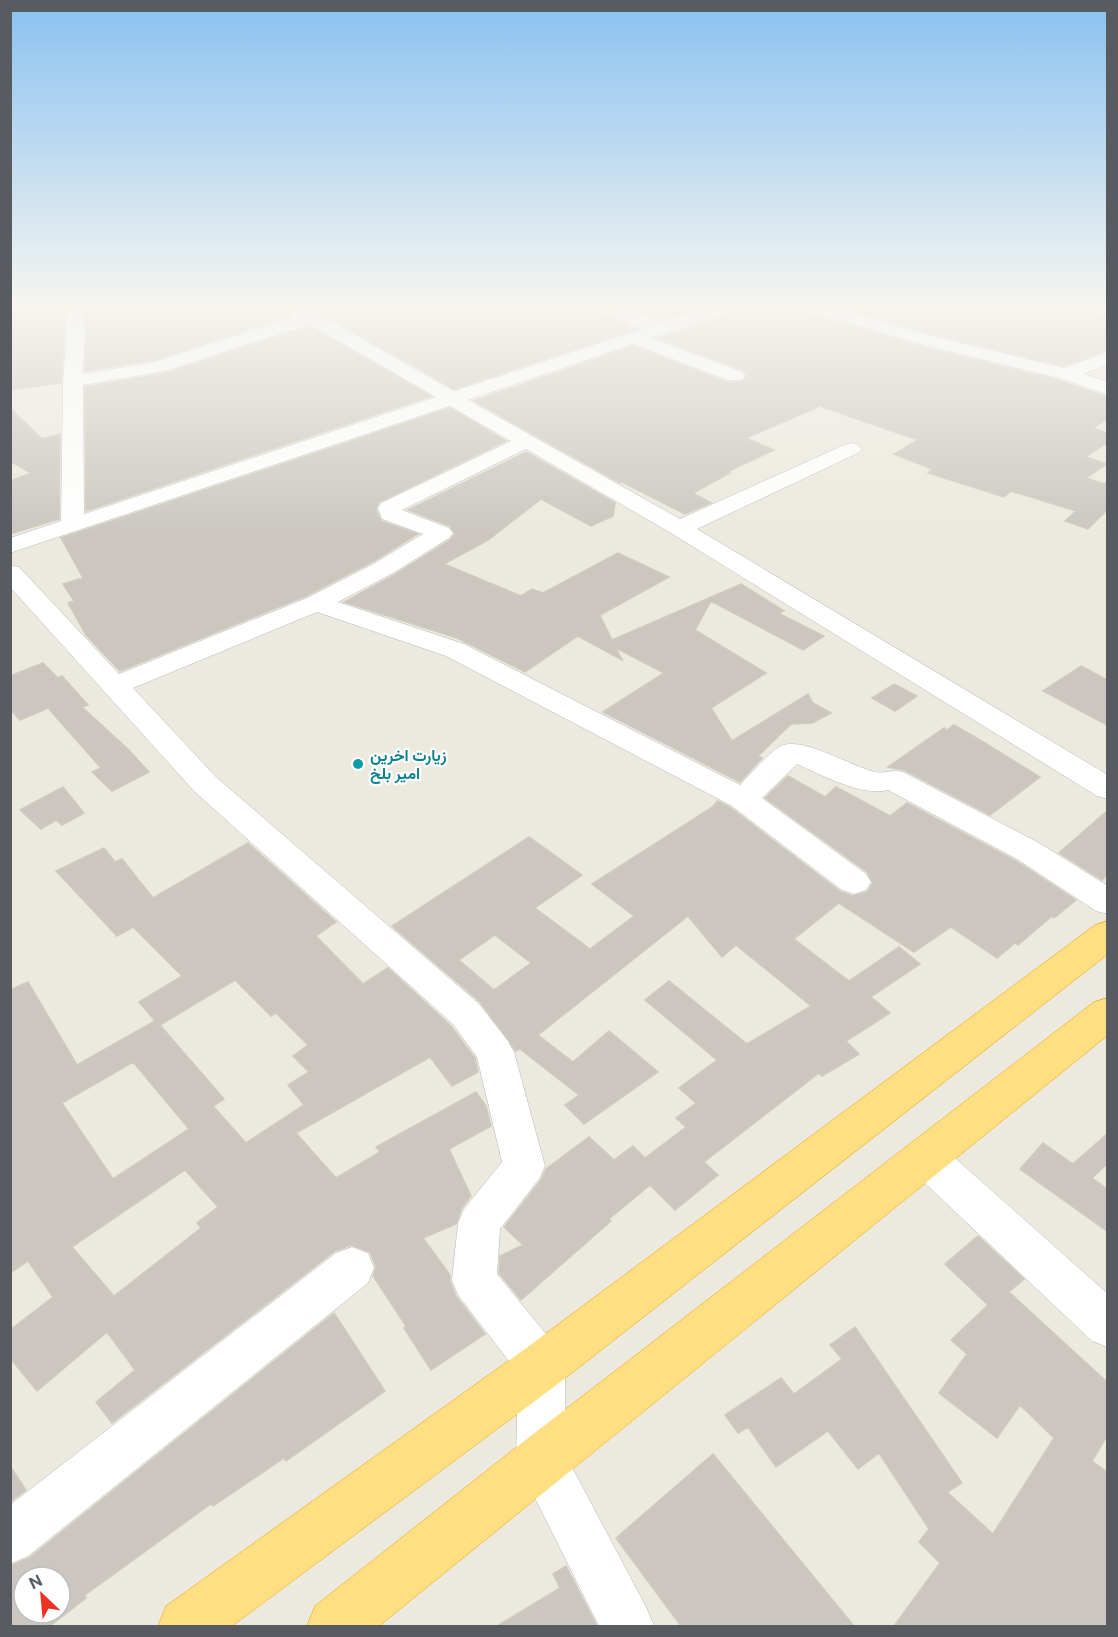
<svg xmlns="http://www.w3.org/2000/svg" width="1118" height="1637" font-family="'Public Sans',Vazirmatn,sans-serif">
<style>
.building{fill:#cbc7c0;stroke:#d0cabd;stroke-width:1.5;fill-rule:evenodd}
.lines{fill:none;stroke-linecap:round;stroke-linejoin:round}
.street-casing{stroke:#b5b7bc;stroke-width:1}
.highway-casing{stroke:#eaa000;stroke-width:1}
.street{fill:#fff;fill-rule:evenodd}
.highway{fill:#ffdf82;fill-rule:evenodd}
.culture-dot{fill:#0f9aa8;stroke:#fff;stroke-width:2}
.labels{text-anchor:middle;stroke-width:4.5;stroke-linejoin:round;paint-order:stroke}
.culture-label{font-size:16px;font-weight:bold;fill:#0d838f;stroke:#fff;text-anchor:start}
</style>
<rect width="100%" height="100%" fill="#ece9de"/>
<path class="building" d="M26 306H62L65 326 61 383 10 390V309Z
M84 306H279L291 316 154 360 85 371 87 326Z
M308 306H593L597 312 637 329 454 389Z
M625 306H704L660 321Z
M740 306H800L804 312 923 347 1058 380 1107 397V419L1093 428 1107 433V443L1086 457 1107 464 1086 478 1105 484 1107 481V510L1088 529 1065 521 1076 511 1011 491 1004 497 928 473 932 469 894 454 918 440 820 406 746 438 774 450 727 472 730 473 693 493 711 503 685 514 620 481V483L474 401 633 346 727 382H742L747 376 743 370 658 338 736 312Z
M838 306H1072L1107 318V350L1064 366 936 335Z
M309 326 431 396 86 511 85 387 166 373Z
M10 408 42 439 60 434 59 519 10 534V481L31 473 10 461Z
M450 408 506 441 379 502 376 509 381 521 418 534 374 561 306 596 120 671 86 635 68 603 74 601 63 584 83 578 61 538Z
M526 452 615 503 613 516 591 526 541 499 488 540 444 564 521 596 532 589 543 593 618 553 669 577 600 615 612 640 741 584 784 611 778 613 824 636 803 650 711 601 695 630 766 673 711 708 732 741 808 694 813 703 831 713 812 723 791 724 758 756 762 758 740 782 603 712 664 673 616 648 622 660 578 636 525 672 457 638 344 602 394 575 450 540 455 534 450 526 408 510Z
M43 663 58 678 62 676 88 705 82 707 128 749 149 772 112 791 92 772 101 768 48 708 20 720 10 709V676Z
M1081 666 1107 680V725L1043 691Z
M894 684 917 696 895 711 872 698Z
M954 725 980 740 1040 777 990 815 904 770 888 767 944 728 947 730Z
M788 776 825 797 836 787 890 816 907 803 1016 861 1076 900 1054 918 1052 916 1018 945 1015 943 997 958 951 927 914 952 839 903 794 939 849 981 899 947 920 964 871 997 890 1013 846 1041 859 1054 822 1076 819 1073 704 1162 718 1175 675 1210 650 1185 609 1219 611 1221 521 1300 499 1273 500 1256 523 1245 504 1227 541 1180 546 1169 589 1137 614 1160 633 1146 645 1158 686 1127 676 1118 696 1103 679 1088 717 1060 645 1000 669 981 747 1044 811 1006 736 945 722 957 688 916 538 1035 573 1062 609 1031 658 1072 584 1124 565 1105 579 1095 520 1049 516 1051 480 1002 392 926 529 837 582 875 535 908 590 949 634 916 592 884 711 808 718 801 731 808 841 892 853 896 867 892 873 883 867 872 765 798ZM495 935 531 963 494 990 459 960Z
M63 787 84 813 62 825 56 820 41 829 20 810Z
M1107 811V875L1102 880 1059 853Z
M248 843 336 922 316 936 363 984 388 968 451 1026 475 1058 478 1072 452 1086 430 1057 296 1133 336 1178 380 1152 376 1147 476 1092 486 1106 491 1126 449 1149 471 1196 462 1208 456 1224 423 1238 450 1275V1281L456 1296 485 1334 431 1370 404 1328 406 1326 373 1276 376 1267 370 1252 351 1245 335 1251 112 1423 96 1402 135 1370 107 1332 37 1391 10 1358V1330L53 1297 28 1261 10 1273V990L28 982 77 1065 155 1021 139 1002 182 976 133 927 117 936 56 871 104 848 115 862 122 859 153 898ZM235 980 271 1016 276 1013 308 1045 293 1056 309 1072 288 1085 304 1105 246 1143 213 1106 224 1099 160 1025ZM133 1062 189 1129 113 1179 62 1103ZM185 1170 218 1207 197 1223 201 1228 114 1296 72 1247Z
M1107 1134V1164L1092 1178 1107 1189V1231L1020 1169 1043 1143 1073 1164Z
M978 1236 1024 1279 1009 1292 1107 1382V1436L1092 1461 1107 1472V1626H894L940 1563 919 1542 929 1529 879 1453 858 1469 828 1431 776 1467 748 1427 738 1433 725 1415 781 1378 794 1394 842 1359 830 1345 855 1327 962 1483 947 1492 993 1534 1054 1438 1020 1405 997 1438 939 1393 967 1354 951 1340 988 1305 945 1264Z
M334 1313 385 1391 286 1461 284 1458 213 1506 212 1503 85 1595 86 1598 50 1626H10V1566L29 1558ZM24 1577H60V1613H24Z
M713 1454 831 1598 854 1626H681L616 1538Z
M10 1466 26 1490 10 1502Z
M566 1566 597 1626H497L560 1588 553 1574Z"/>
<g class="lines">
<g class="street-casing">
<path id="street" d="M64 306H82L85 326 83 374 155 362 296 317 281 306H303L454 391 643 329 598 310 595 306H619L660 323 712 306H738L735 310 651 338 742 372 745 376 742 380H728L633 344 468 400 680 519 844 445 851 443 858 445 862 449 858 453 697 529 1108 775V799L1097 796 671 533 526 449 402 510 449 528 453 533 449 538 393 573 338 602 464 644 740 785C751 774 769 752 781 746 803 736 852 767 875 772 885 774 893 769 903 772L1039 843 1108 886V914L1096 911 1017 859 888 790C863 797 821 775 797 764L762 798 866 874 871 882 866 890 854 894 842 890 732 806 446 656 317 612 133 688 216 777 479 1004 508 1041 514 1052 545 1166 539 1179 500 1229 497 1274 559 1350 565 1366 566 1456 646 1607 654 1626H599L516 1460 518 1373 458 1295 452 1280 458 1223 464 1209 502 1162 477 1057 453 1024 194 791 10 587V565L19 567 119 674 307 598 375 563 423 534 382 519 378 508 381 503 511 441 450 406 10 553V538L61 521 63 381 67 326ZM309 324 436 397 84 514 83 385 165 371Z
M802 306H830L935 337 1064 368 1108 352V364L1083 374 1108 382V395L1059 378 924 345 805 310Z
M925 1139 939 1144 1108 1294V1347L1092 1341 911 1170 905 1157 911 1144Z
M352 1247 368 1253 374 1268 368 1283 28 1556 10 1564V1505L336 1253Z"/>
</g>
<g class="highway-casing">
<path id="highway" d="M1108 921V954L559 1383 232 1626H158L166 1606 525 1349 1095 925Z
M1108 998V1035L379 1626H307L315 1606 523 1442 1094 1002Z"/>
</g>
<use href="#street" class="street"/>
<use href="#highway" class="highway"/>
</g>
<linearGradient id="sky" x2="0" y2="1"><stop stop-color="#89c1f1"/><stop offset="0.57" stop-color="#f6f5f0"/><stop offset="1" stop-color="#f6f5f0" stop-opacity="0"/></linearGradient>
<rect width="1118" height="535" fill="url(#sky)"/>
<circle class="culture-dot" cx="358" cy="764" r="6"/>
<g class="labels">
<g class="culture-label">
<text x="370" y="761">زیارت اخرین<tspan x="370" dy="18">امیر بلخ</tspan></text>
</g>
</g>
<rect width="1118" height="1637" fill="none" stroke="#585c60" stroke-width="24"/>
<g transform="translate(42 1595) rotate(334)"><circle r="28" fill="#ffffff" stroke="#bcbebf" stroke-width="1.5"/>
<path d="M0-4.5L10 22L0 15L-10 22Z" fill="#ed3223"/>
<text y="-9" font-size="16" font-weight="bold" text-anchor="middle" fill="#585c60">N</text>
</g>
</svg>
